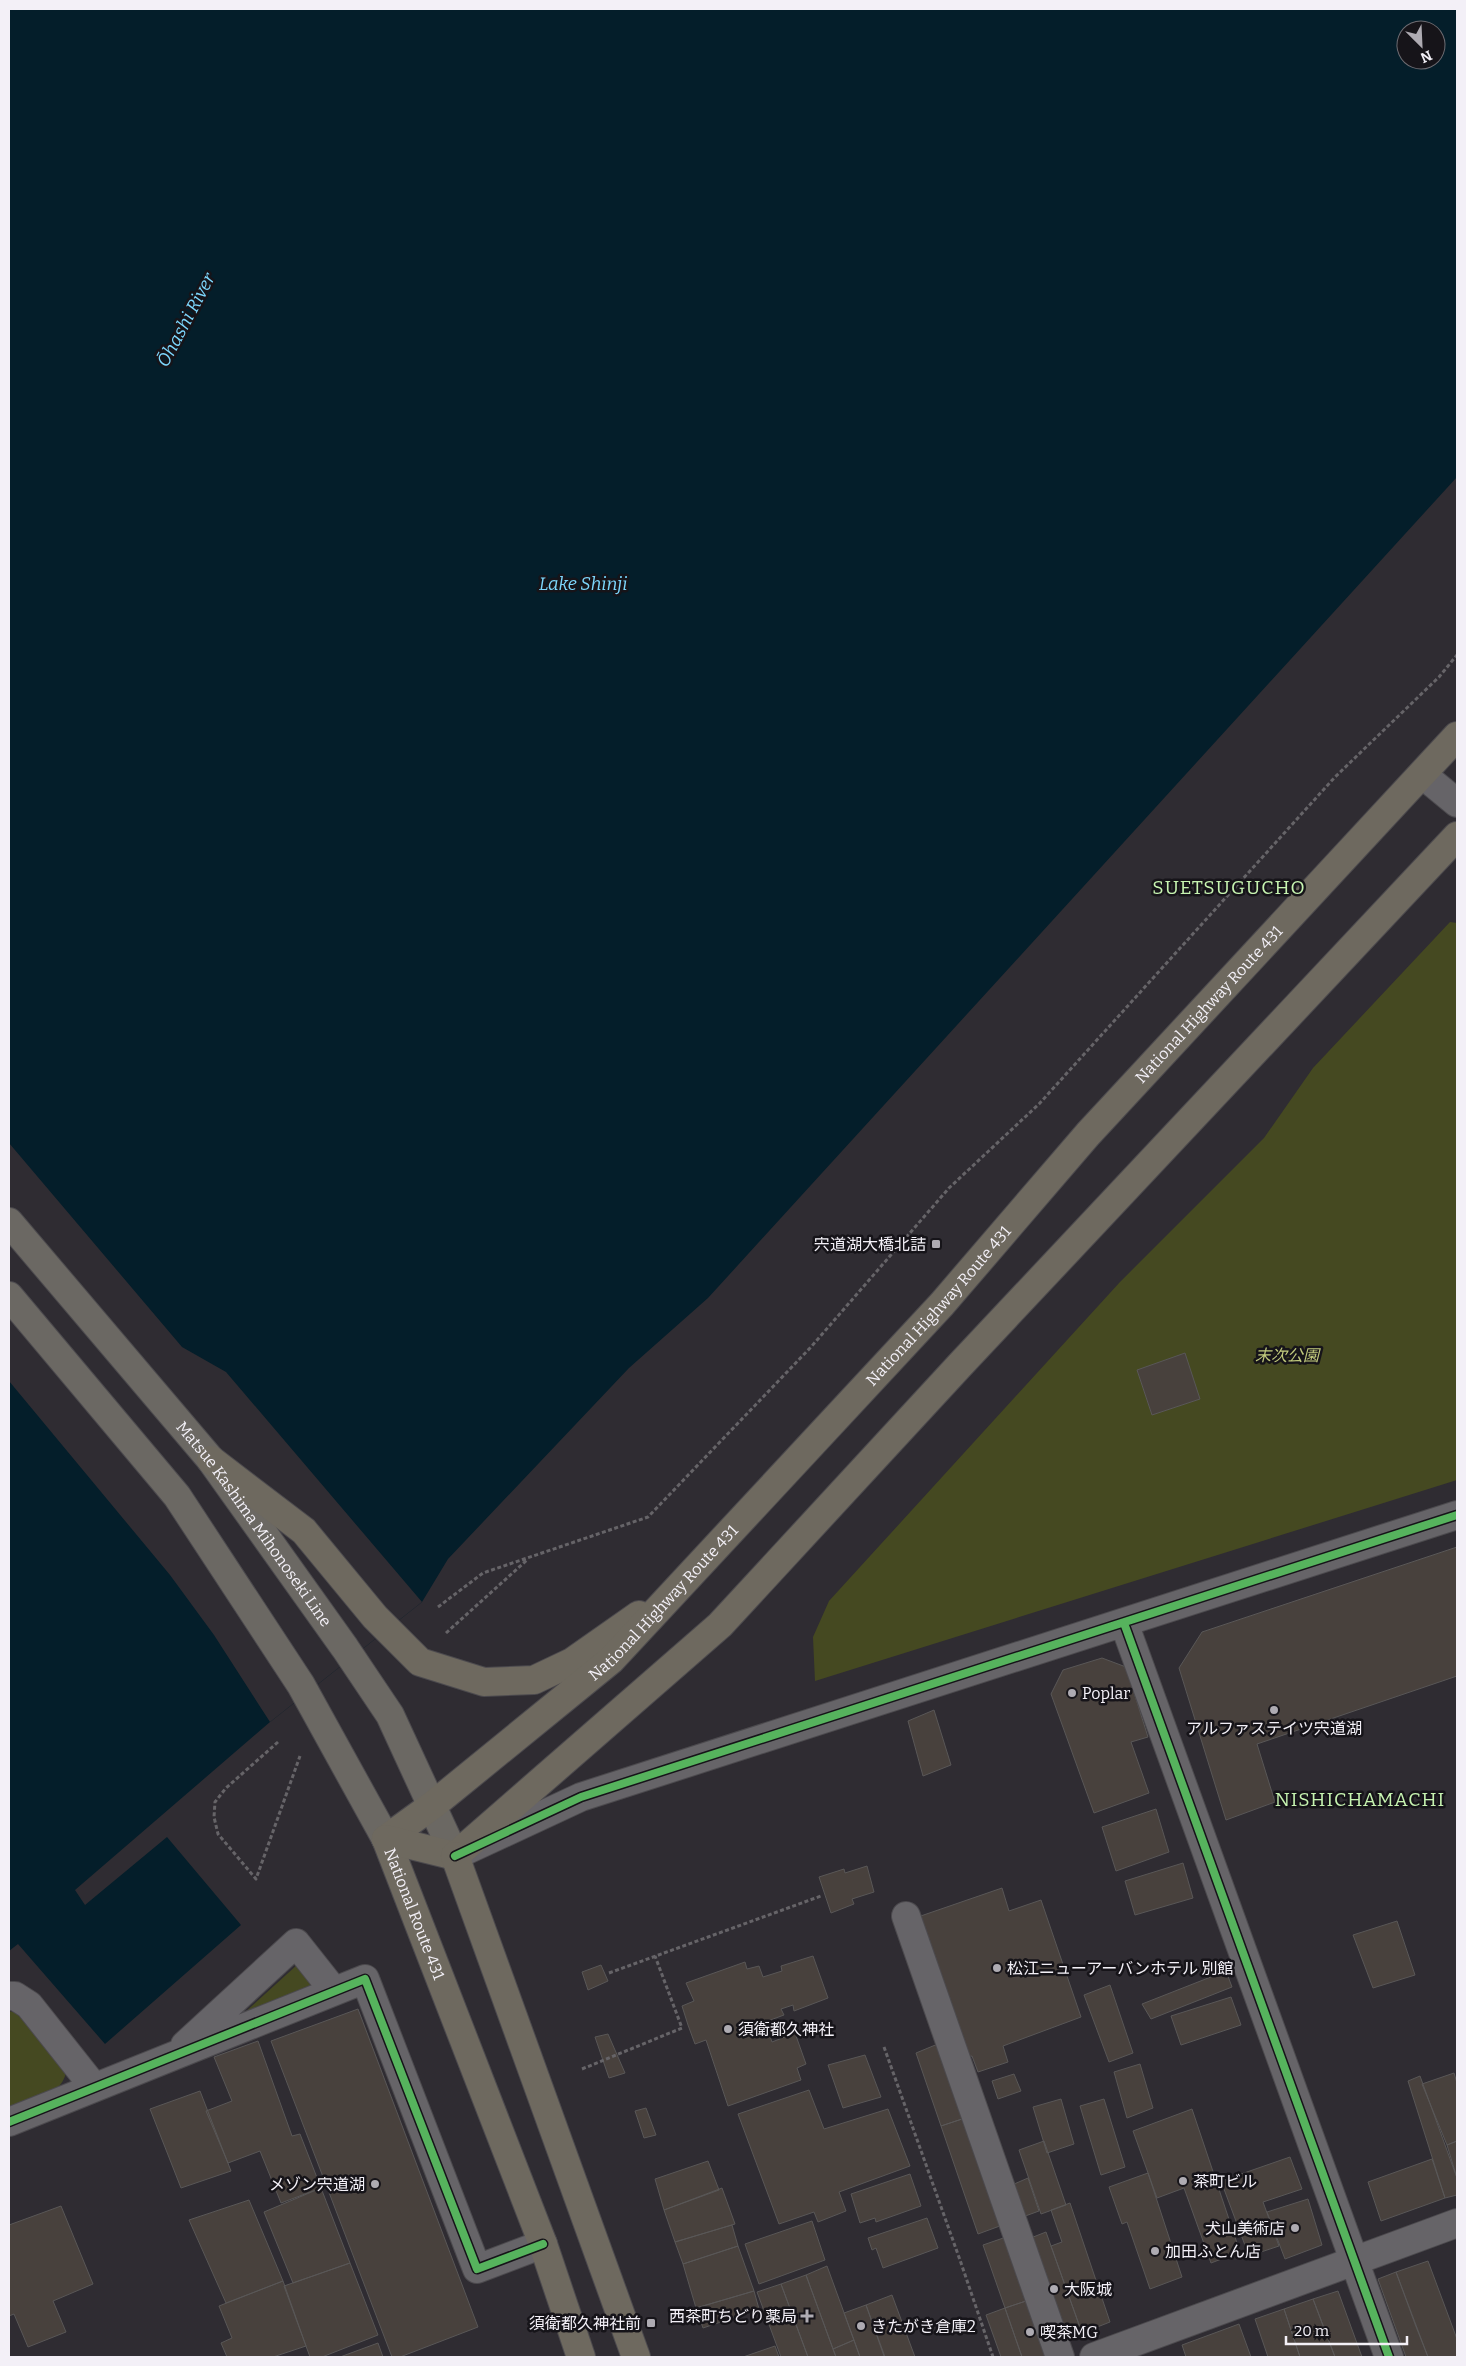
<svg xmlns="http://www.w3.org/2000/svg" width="1466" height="2366" font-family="Bitter,'Noto Sans JP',serif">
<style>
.green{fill:#454921}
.water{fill:#041e2a;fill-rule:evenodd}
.pier{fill:#2f2c32}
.building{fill:#48413d;stroke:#595757}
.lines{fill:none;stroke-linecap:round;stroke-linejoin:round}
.minor-casing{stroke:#4c4a4e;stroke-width:30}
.major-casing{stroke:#4c4a4e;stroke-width:30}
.highway-casing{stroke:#4c4a4e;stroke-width:30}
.path{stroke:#666468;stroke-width:3;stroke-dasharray:4 2.5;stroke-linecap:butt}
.minor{stroke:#666468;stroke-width:28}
.major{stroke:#6b6863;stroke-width:28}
.highway{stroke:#6e695f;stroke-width:28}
.cycleway-casing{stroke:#161419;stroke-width:11}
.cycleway{stroke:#56b35d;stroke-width:8}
.poi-dot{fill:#aeabb2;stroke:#161419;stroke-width:2}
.labels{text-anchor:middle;stroke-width:5;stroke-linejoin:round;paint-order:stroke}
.street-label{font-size:16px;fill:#f3f0f7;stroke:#161419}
.poi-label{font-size:16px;fill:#f3f0f7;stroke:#161419;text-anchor:start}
.park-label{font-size:16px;font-style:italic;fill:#c0c97c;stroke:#161419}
.water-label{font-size:18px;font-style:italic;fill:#7dd7fd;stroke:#161419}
.quarter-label{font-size:19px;letter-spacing:1px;fill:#c7f4b1;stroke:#161419}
</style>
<rect width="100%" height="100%" fill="#2f2c32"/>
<path class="green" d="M1450 922 1457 923V1480L815 1681 813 1637 829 1601 1120 1282 1264 1138 1313 1068Z
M297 1965 311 1984 307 1988 242 2015Z
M9 2011 24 2015 66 2073C60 2097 29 2103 9 2112Z"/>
<path class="water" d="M9 9H1457V477L708 1298 629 1368 448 1559 422 1602 270 1722 75 1890 85 1905 167 1837 241 1925 105 2044 18 1944 9 1951ZM1406 30H1436V60H1406Z"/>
<path class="pier" d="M9 1143 182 1347 226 1372 422 1602 270 1722 214 1635 170 1575 9 1381Z"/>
<path class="building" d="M1185 1353 1200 1399 1152 1415 1137 1370Z
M1457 1547V1676L1257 1744 1275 1802 1226 1820 1179 1668 1202 1632Z
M1102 1658 1126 1667 1148 1737 1131 1742 1149 1793 1094 1813 1051 1694 1063 1670Z
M934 1710 951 1765 923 1776 908 1721Z
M1156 1809 1169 1852 1116 1871 1102 1827Z
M1183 1863 1193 1898 1135 1915 1125 1881Z
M867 1866 874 1892 852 1899 854 1904 831 1913 819 1877 844 1869 845 1873Z
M1002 1888 1009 1911 1041 1900 1081 2017 1003 2046 1008 2062 978 2072 972 2056 960 2059 912 1919Z
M1397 1921 1415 1975 1373 1988 1353 1935Z
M813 1956 828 1998 794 2011 793 2005 781 2009 784 2015 765 2022 772 2042 795 2033 806 2064 797 2068 801 2080 728 2106 706 2040 695 2044 688 2025 682 2006 694 2001 686 1983 745 1962 747 1969 759 1966 763 1977 782 1971 781 1966Z
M601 1965 608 1981 588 1990 582 1972Z
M1226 1971 1232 1987 1151 2019 1142 2004Z
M1110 1985 1133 2053 1109 2062 1084 1995Z
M1231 1997 1241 2025 1181 2045 1171 2016Z
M358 2009 478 2327 400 2357H392L271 2041Z
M608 2034 625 2073 609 2078 595 2037Z
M258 2041 292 2136 300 2134 321 2188 281 2203 260 2151 228 2163 206 2111 232 2101 214 2057Z
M945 2041 971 2116 941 2126 916 2053Z
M865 2055 881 2097 843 2108 828 2065Z
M1140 2064 1153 2108 1127 2118 1114 2072Z
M1454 2073 1457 2083V2141L1447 2145 1422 2084Z
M1014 2074 1021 2091 998 2099 992 2081Z
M1420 2076 1457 2178V2195L1445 2198 1408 2081Z
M809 2090 824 2129 888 2109 910 2166 839 2192 846 2211 818 2222 814 2212 779 2224 738 2114Z
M200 2091 231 2171 181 2188 150 2109Z
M1061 2099 1074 2144 1047 2153 1033 2107Z
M1104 2099 1125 2167 1101 2175 1080 2106Z
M646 2108 656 2135 644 2138 635 2111Z
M1192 2109 1240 2252 1211 2263 1184 2188 1157 2198 1133 2131Z
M971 2116 1008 2223 978 2234 941 2126Z
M1044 2141 1066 2205 1041 2214 1019 2150Z
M1457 2141V2178L1447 2145Z
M1290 2157 1302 2189 1263 2202 1279 2246 1249 2256 1221 2181Z
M1432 2159 1445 2198 1381 2221 1368 2182Z
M708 2161 719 2190 664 2210 655 2179Z
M1148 2173 1182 2277 1150 2289 1127 2222 1122 2224 1109 2187Z
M910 2174 921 2206 876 2222 875 2218 860 2223 851 2194Z
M1028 2178 1039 2211 1017 2219 1005 2188Z
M321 2188 350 2263 293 2283 264 2212Z
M722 2188 735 2224 675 2242 664 2210Z
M1308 2199 1322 2245 1285 2259 1267 2212Z
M249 2200 283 2281 226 2303 189 2220Z
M1070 2203 1110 2322 1082 2333 1051 2246 1062 2242 1051 2210Z
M61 2206 93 2284 53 2301 66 2332 28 2347 14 2314 9 2316V2225Z
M927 2218 938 2248 883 2268 876 2248 872 2250 868 2238Z
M812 2221 825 2260 759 2284 745 2244Z
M732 2225 738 2246 683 2264 675 2242Z
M1046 2232 1082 2333 1059 2341 1023 2241Z
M1012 2235 1035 2298 1005 2308 983 2245Z
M738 2246 754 2291 696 2308 683 2264Z
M1428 2261 1457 2339V2357H1428L1396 2272Z
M350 2263 378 2335 322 2357H310L284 2286Z
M827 2266 854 2340 833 2349 806 2275Z
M1396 2272 1415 2324 1428 2357H1406L1378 2279Z
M806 2275 833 2349 836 2357H808L781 2284Z
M283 2281 306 2346 273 2357H227L221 2343 232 2338 219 2306Z
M781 2284 808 2357H781L757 2292Z
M754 2291 759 2309 703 2328 696 2308Z
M1338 2291 1362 2357H1335L1313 2299Z
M892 2295 915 2357H885L866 2305Z
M1035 2298 1048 2357H1022L1005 2308Z
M1313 2299 1335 2357H1300L1284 2309Z
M866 2305 884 2356 880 2357H860L844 2313Z
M1005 2308 1022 2357H1001L986 2315Z
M1284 2309 1300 2357H1268L1255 2319Z
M1239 2324 1251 2357H1186L1182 2345Z
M854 2340 860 2357H836L833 2349Z
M378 2343 383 2357H340Z
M775 2346 779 2357H743Z"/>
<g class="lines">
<g class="minor-casing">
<path id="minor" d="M1423 775 1457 803
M1124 1623 1389 2357
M467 1850 581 1797 1457 1515
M906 1916 1060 2357
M9 1996H15L29 2005 94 2087
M185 2045 296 1943 334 1991
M9 2122 365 1979 477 2269 543 2244
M1094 2357 1457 2223"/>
</g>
<g class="major-casing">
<g id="major">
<path id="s1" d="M9 1222 211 1460 345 1648 390 1715 455 1856"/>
<path d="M9 1296 177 1496 301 1685 386 1839"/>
</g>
</g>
<g class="highway-casing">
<g id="highway">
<path d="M211 1460 304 1531 375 1617 420 1662 484 1682 534 1680 572 1662 639 1615"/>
<path id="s2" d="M386 1839 433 1805 611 1660 942 1304 1088 1134 1457 736"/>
<path id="s3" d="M386 1839 543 2244 581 2357"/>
<path d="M386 1839 455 1856"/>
<path d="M455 1856 720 1625 960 1365 1457 836"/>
<path d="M455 1856 636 2357"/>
</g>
</g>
<path class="path" d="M438 1607 483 1573 648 1517 811 1347 949 1188 1039 1104 1335 777 1439 677 1457 655
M446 1633 527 1560
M278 1742 226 1788 215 1802 214 1817 218 1834 256 1879 300 1756
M609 1973 821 1896
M884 2047 960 2260 993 2357
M582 2069 682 2028 655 1956"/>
<use href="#minor" class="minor"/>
<use href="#major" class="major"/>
<use href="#highway" class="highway"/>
<g class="cycleway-casing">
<path id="cycleway" d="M1124 1623 1389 2357
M455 1856 581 1797 1457 1515
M9 2122 365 1979 477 2269 543 2244"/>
</g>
<use href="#cycleway" class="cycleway"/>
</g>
<g class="poi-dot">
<rect x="931" y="1239" width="10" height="10" rx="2.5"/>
<circle cx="1072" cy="1693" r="5"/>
<circle cx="1274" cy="1710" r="5"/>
<circle cx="997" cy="1968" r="5"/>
<circle cx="728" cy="2029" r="5"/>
<circle cx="1183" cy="2181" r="5"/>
<circle cx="375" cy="2184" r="5"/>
<circle cx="1295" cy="2228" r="5"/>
<circle cx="1155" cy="2251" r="5"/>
<circle cx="1054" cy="2289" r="5"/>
<path d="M804.5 2308.5h5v5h5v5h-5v5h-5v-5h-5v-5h5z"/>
<rect x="646" y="2318" width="10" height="10" rx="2.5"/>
<circle cx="861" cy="2326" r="5"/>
<circle cx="1030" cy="2332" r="5"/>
</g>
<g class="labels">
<g class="street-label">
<text dy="6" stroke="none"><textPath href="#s2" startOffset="1175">National Highway Route 431</textPath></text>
<text dy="6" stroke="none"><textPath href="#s2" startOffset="770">National Highway Route 431</textPath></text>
<text dy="6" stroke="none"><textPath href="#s1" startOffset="389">Matsue Kashima Mihonoseki Line</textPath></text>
<text dy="6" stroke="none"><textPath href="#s2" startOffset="365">National Highway Route 431</textPath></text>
<text dy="6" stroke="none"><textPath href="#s3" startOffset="80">National Route 431</textPath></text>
</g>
<g class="poi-label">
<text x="926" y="1250" text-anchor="end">宍道湖大橋北詰</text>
<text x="1082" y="1699">Poplar</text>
<text x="1274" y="1734" text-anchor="middle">アルファステイツ宍道湖</text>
<text x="1007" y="1974">松江ニューアーバンホテル 別館</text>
<text x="738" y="2035">須衛都久神社</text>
<text x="1193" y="2187">茶町ビル</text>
<text x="365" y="2190" text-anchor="end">メゾン宍道湖</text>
<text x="1285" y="2234" text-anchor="end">犬山美術店</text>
<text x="1165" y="2257">加田ふとん店</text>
<text x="1064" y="2295">大阪城</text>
<text x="797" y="2322" text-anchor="end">西茶町ちどり薬局</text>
<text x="641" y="2329" text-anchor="end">須衛都久神社前</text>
<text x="871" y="2332">きたがき倉庫2</text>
<text x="1040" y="2338">喫茶MG</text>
</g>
<g class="park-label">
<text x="1287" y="1361">末次公園</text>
</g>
<g class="water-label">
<text transform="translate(186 320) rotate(-62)" y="6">Ōhashi River</text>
<text x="583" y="590">Lake Shinji</text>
</g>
<g class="quarter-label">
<text x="1229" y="894">SUETSUGUCHO</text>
<text x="1360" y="1806">NISHICHAMACHI</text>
</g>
</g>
<rect width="1466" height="2366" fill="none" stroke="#f3f0f7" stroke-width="20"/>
<g transform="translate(1421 45) rotate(156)"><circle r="24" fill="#161419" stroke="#6e6c72"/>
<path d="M0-4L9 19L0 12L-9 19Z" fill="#aeabb2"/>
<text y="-8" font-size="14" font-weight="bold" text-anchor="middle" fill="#f3f0f7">N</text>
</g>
<path d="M1286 2336v8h121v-8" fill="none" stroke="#f3f0f7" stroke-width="2.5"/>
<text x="1294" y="2336" font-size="15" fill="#f3f0f7" stroke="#161419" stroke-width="4" paint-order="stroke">20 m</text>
</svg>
